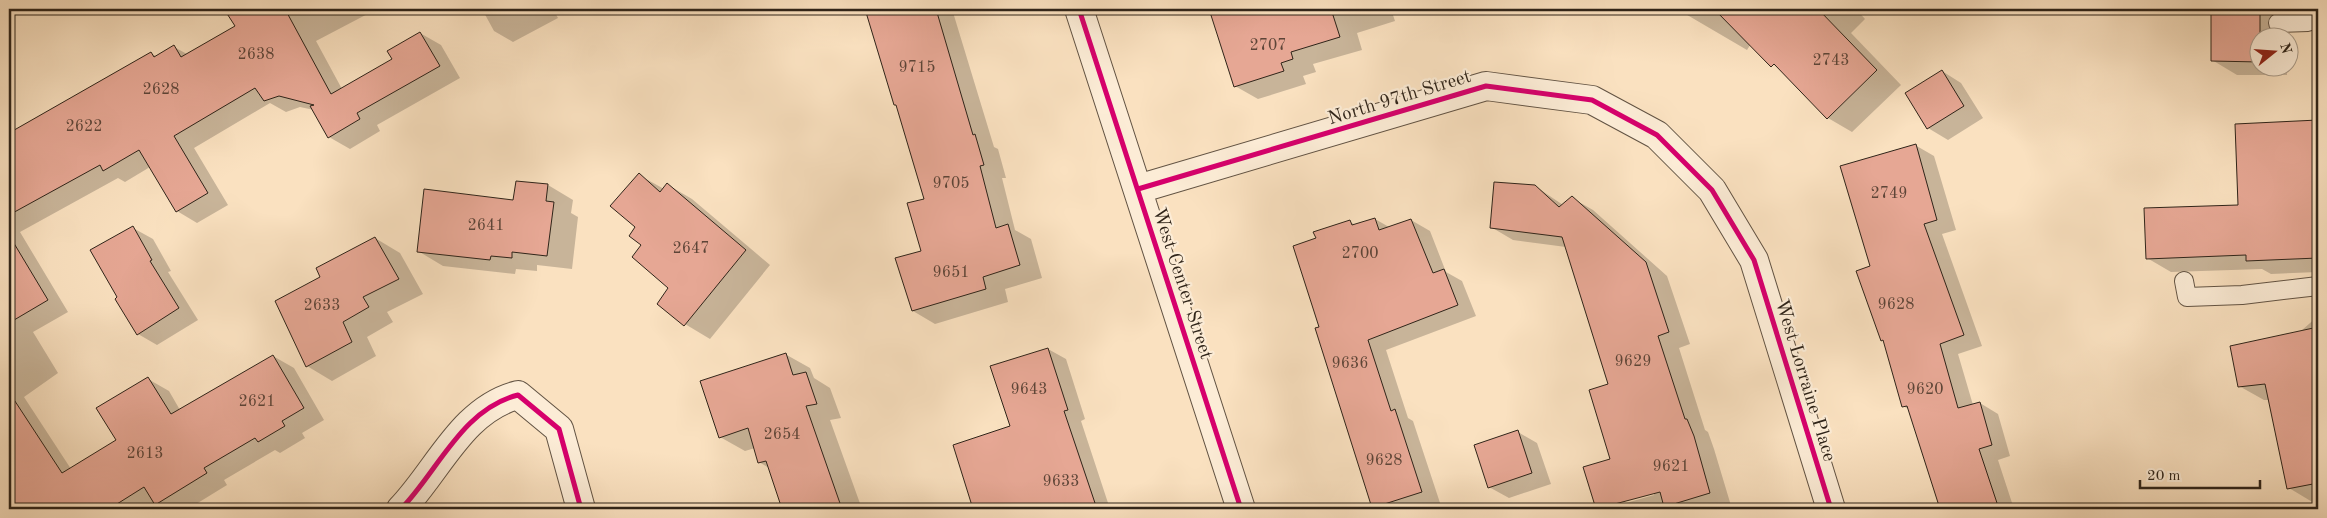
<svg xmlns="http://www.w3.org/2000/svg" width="2327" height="518" font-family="'Old Standard TT',serif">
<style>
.shadow{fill:#0003;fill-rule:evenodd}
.building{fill:#e6a794;stroke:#2f2419}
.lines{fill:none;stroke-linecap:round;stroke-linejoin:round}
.service-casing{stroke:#625343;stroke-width:20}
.minor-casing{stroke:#625343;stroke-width:30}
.tertiary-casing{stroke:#625343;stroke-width:30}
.service{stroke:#fcecd6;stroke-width:18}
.minor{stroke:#fcecd6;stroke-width:28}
.tertiary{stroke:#fcecd6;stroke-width:28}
.cycleway-casing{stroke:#fcecd6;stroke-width:8}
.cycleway{stroke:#d6006c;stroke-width:5}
.labels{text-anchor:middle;stroke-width:4.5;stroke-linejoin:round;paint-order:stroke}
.number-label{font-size:16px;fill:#5d4538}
.street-label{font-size:19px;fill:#2f2419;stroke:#fcecd6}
</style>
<rect width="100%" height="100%" fill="#fae1c0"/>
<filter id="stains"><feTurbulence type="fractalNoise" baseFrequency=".004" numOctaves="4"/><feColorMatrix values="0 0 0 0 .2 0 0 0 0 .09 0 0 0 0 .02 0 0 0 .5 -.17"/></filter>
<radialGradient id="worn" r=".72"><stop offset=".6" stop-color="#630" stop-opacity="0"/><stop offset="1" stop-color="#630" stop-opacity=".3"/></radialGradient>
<path class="shadow" d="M234 9H377L316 41 342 89 394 59 420 33 441 45 460 78 377 125 380 131 350 149 329 137 314 110 300 107 286 112 270 103 194 148 228 205 197 223 177 211 150 167 125 182 118 178 20 232 68 312 33 332 58 373 24 397 71 469 118 440 148 379 169 391 180 410 273 356 294 368 324 420 302 433 305 438 280 453 275 450 224 480 227 485 188 509H165L156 504 148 509H19L9 493V133L151 53 157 57 174 47 187 54 237 26 228 12Z
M482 9H553L558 18 513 42 494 31Z
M866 9H952L994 147 998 149 1006 178H1002L1015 230 1031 239 1042 278 1005 289 1008 302 935 324 913 311 922 252 925 200 898 107 895 105Z
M1219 9H1391L1395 21 1357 33 1362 50 1313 64 1316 72 1303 76 1306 84 1258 99 1235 86 1212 11Z
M1677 9H1773L1747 50Z
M1792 9H1856L1865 19 1851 33 1901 85 1852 132 1828 118 1756 43Z
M2212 9H2287V38H2260V68H2287V75H2237L2212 60Z
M1942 71 1961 83 1983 118 1948 140 1928 128 1907 93Z
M2318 121V272L2271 274 2262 269 2171 272 2147 258 2239 206 2236 125Z
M1915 145 1934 156 1956 230 1942 234 1982 346 1958 354 1973 405 1980 403 1998 414 2010 456 1998 460 2014 509H1942L1910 410 1903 406 1885 341 1882 340 1871 267Z
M639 175 664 189 668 185 692 199 770 265 710 339 685 324 670 288 643 244 637 227Z
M517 182 548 185 573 200 571 213 578 217 572 269 537 265V271L516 269 515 274 443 266 418 251 514 201Z
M1535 186 1563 205 1572 198 1593 210 1667 276 1690 344 1679 348 1705 430 1708 432 1714 449 1732 509H1597L1585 468 1611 460 1610 384 1566 247 1513 240 1491 227ZM1654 492V495L1612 507V505Z
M1375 219 1389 227 1411 220 1430 231 1446 272 1462 281 1476 316 1386 350 1408 418 1413 421 1442 509H1375L1316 329 1321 327 1318 239 1350 222 1356 225Z
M133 228 153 239 171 271 168 272 198 320 157 345 138 334Z
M375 238 400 253 423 294 387 312 393 322 367 337 376 356 332 381 307 366 322 278Z
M2318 316V502L2314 503 2289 488 2270 400H2264L2239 386Z
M1048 349 1066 359 1085 419 1081 421 1110 509H1025L1001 430 1011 427Z
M785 354 810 368 814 378 830 388 841 418 830 420 862 509H783L769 468 759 462 755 448 745 451 720 437Z
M1518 432 1537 443 1551 484 1509 498 1489 487Z"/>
<path class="building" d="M224 9H285L331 94 392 59 387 51 420 32 440 66 357 113 360 119 328 138 310 106 314 105 279 96 264 101 255 88 174 136 208 193 176 212 139 150 103 171 100 165 9 215V133L151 52 154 57 174 45 181 57 235 26Z
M865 9H936L973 135 975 134 984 165 980 166 996 228 1008 224 1020 265 983 277 986 289 912 311 895 258 921 251 907 203 924 199 896 105H894Z
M1209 9H1331L1340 37 1291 52 1293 59 1281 63 1284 71 1234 87Z
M1714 9H1818L1877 70 1827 119 1774 64 1771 67Z
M2211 9H2260V62L2211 61Z
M1942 70 1964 106 1927 129 1905 93Z
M2318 120V258L2246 261V255L2146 259 2144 208 2238 205 2235 124Z
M1916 144 1937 220 1924 224 1964 335 1940 344 1958 408 1980 402 1992 445 1979 449 1999 509H1940L1907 406 1902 407 1883 340 1881 341 1856 271 1870 266 1840 166Z
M639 173 660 192 667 183 746 250 684 326 657 304 668 288 632 257 641 245 629 236 635 227 610 206Z
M516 181 548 184 546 201 554 202 547 256 512 252V258L491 256 490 260 417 252 424 189 513 200Z
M1494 182 1535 185 1559 207 1572 196 1646 262 1669 332 1658 336 1685 419H1687L1694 436 1710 493 1664 507 1660 492 1596 509 1583 467 1610 459 1589 390 1608 384 1562 237 1490 228Z
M1375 218 1379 230 1411 219 1433 273 1444 269 1458 305 1368 340 1391 411 1395 409 1422 492 1372 508 1315 328 1319 327 1293 246 1316 238 1313 232 1350 220 1352 225Z
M133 226 152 260 150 261 179 308 137 335 115 299 117 297 90 250Z
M9 235 48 300 9 323Z
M375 237 399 279 363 297 369 307 343 322 352 342 306 367 275 301 320 277 316 268Z
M2318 327V483L2287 489 2265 384 2238 387 2230 346Z
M1048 348 1068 410 1064 411 1097 509H973L953 445 1010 426 990 366Z
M786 353 793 375 806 372 817 404 806 406 842 509H782L766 461 758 463 748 428 719 438 700 381Z
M273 355 304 408 282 421 285 426 258 442 255 438 204 468 207 473 155 505 144 487 109 509H18L9 495V392L62 473 116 440 96 408 148 377 171 414Z
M1518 430 1532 473 1488 488 1474 445Z"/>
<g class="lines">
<g class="service-casing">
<path id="service" d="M2278 23 2308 22 2318 11
M2184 281 2187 297 2242 295 2318 286"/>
</g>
<g class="minor-casing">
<path id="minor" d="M1138 189 1486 86 1592 100 1657 135 1712 190 1754 260 1831 509
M401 509C438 471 462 409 518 395L559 429 581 509"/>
</g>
<g class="tertiary-casing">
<path id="tertiary" d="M1079 9 1241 509"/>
</g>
<use href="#service" class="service"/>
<use href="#minor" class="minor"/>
<use href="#tertiary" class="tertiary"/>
<g class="cycleway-casing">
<path id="cycleway" d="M1079 9 1241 509
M1138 189 1486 86 1592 100 1657 135 1712 190 1754 260 1831 509
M401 509C438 471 462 409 518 395L559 429 581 509"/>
</g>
<use href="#cycleway" class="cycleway"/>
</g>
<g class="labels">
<g class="number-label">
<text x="1268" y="50">2707</text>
<text x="256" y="59">2638</text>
<text x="1831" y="65">2743</text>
<text x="917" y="72">9715</text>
<text x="161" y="94">2628</text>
<text x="84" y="131">2622</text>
<text x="951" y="188">9705</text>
<text x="1889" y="198">2749</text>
<text x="486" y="230">2641</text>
<text x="691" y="253">2647</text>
<text x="1360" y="258">2700</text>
<text x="951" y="277">9651</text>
<text x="1896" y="309">9628</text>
<text x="322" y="310">2633</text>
<text x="1633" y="366">9629</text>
<text x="1350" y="368">9636</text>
<text x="1029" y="394">9643</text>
<text x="1925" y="394">9620</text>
<text x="257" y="406">2621</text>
<text x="782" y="439">2654</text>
<text x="145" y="458">2613</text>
<text x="1384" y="465">9628</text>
<text x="1671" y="471">9621</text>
<text x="1061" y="486">9633</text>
</g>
<g class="street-label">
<text transform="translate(1399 96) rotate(-17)" y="7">North 97th Street</text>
<text transform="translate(1184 283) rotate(72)" y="7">West Center Street</text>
<text transform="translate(1807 380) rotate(73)" y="7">West Lorraine Place</text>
</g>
</g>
<rect width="2327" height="518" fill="none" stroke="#fae1c0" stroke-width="30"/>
<rect x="10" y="10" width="2307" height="498" fill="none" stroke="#2f2419" stroke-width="2.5"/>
<rect x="15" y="15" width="2297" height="488" fill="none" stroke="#2f2419"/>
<g transform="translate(2274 52) rotate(73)"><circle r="24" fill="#fcecd6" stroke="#aa9c8a"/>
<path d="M0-4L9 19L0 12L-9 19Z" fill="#8f2418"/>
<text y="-8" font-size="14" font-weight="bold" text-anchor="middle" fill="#2f2419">N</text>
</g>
<path d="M2140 480v8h120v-8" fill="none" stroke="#2f2419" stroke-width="2.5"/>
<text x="2147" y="480" font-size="15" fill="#2f2419" stroke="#fcecd6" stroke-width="4" paint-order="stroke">20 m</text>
<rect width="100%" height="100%" filter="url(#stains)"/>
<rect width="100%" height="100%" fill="url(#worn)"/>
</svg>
